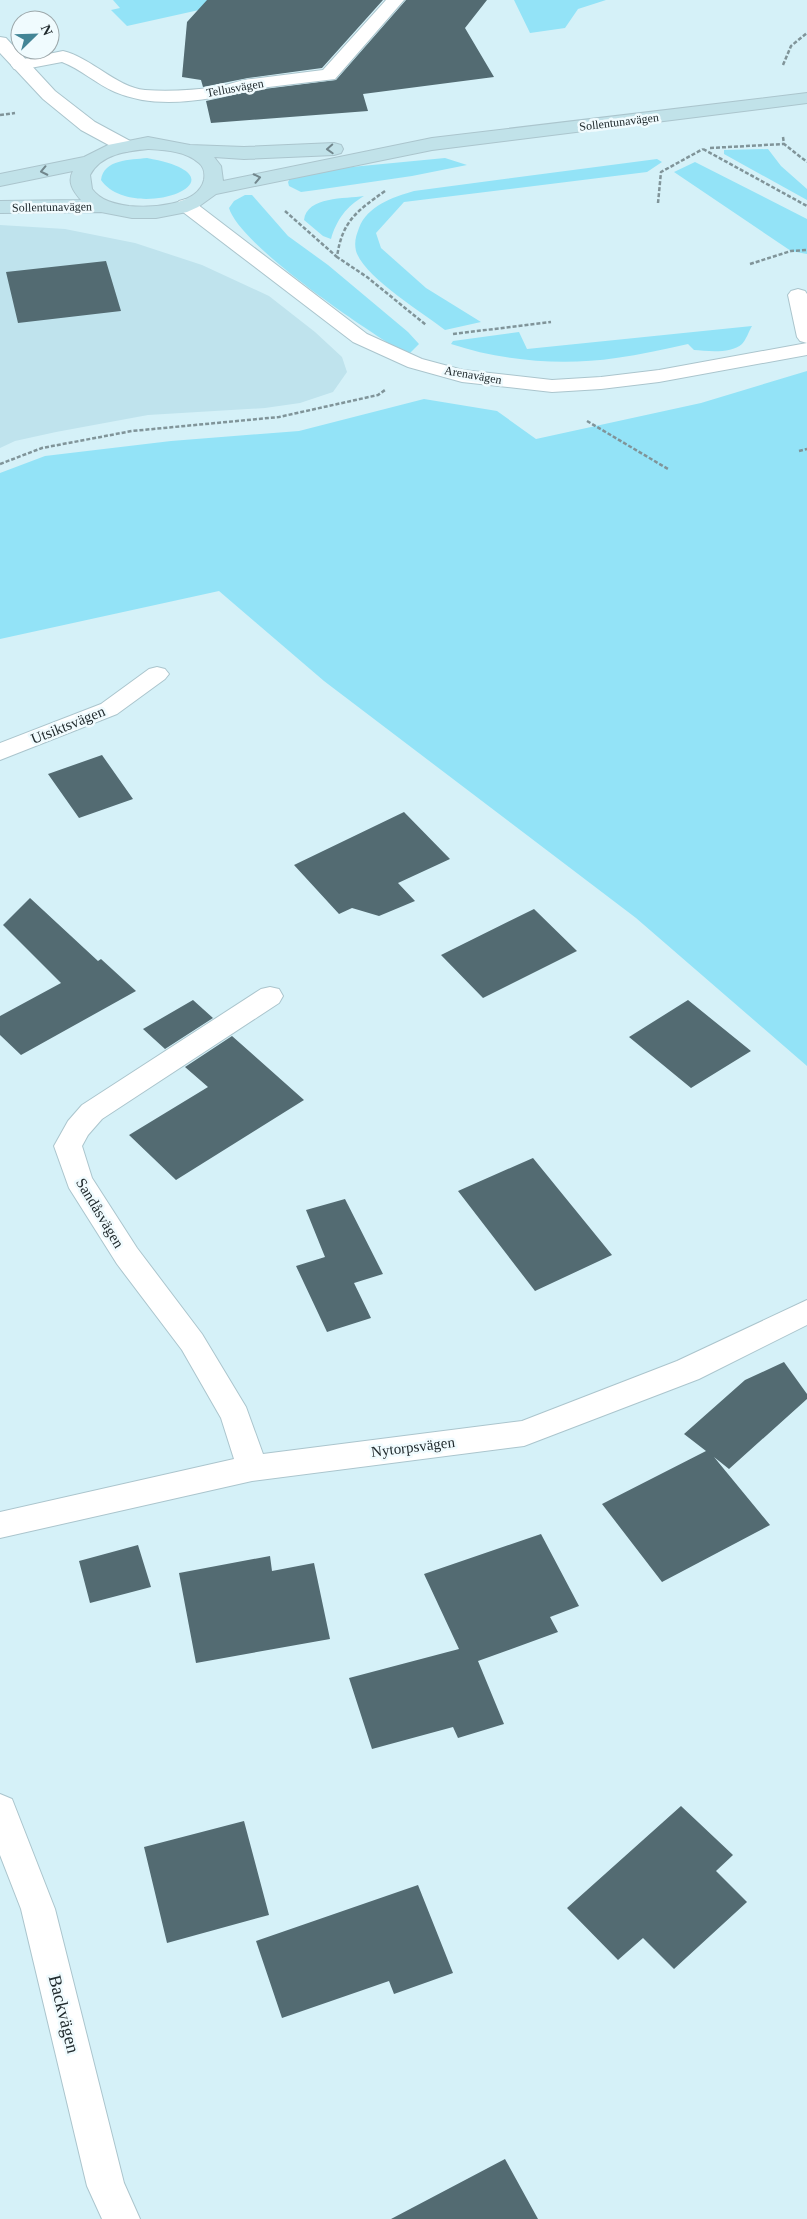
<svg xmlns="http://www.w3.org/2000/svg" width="807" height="2219" font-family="Georgia,serif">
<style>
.built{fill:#bfe3ed}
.green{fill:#93e3f7}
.building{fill:#536b72}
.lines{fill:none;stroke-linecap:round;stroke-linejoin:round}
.lane-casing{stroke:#abc5cd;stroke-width:2}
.street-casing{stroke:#abc5cd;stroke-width:2}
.secondary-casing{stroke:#abc5cd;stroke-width:2}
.path{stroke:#809499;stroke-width:2.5;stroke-dasharray:4 2;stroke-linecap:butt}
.lane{fill:#fff;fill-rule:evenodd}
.street{fill:#fff;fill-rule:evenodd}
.secondary{fill:#c1e2e9;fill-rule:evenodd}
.oneway{stroke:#71868c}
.labels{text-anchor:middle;stroke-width:5;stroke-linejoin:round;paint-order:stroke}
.far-street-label{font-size:12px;fill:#212b2e;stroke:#f0fbfe}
.street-label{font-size:15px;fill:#212b2e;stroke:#f0fbfe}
.near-street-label{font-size:18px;fill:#212b2e;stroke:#f0fbfe}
</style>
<rect width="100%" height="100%" fill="#d5f1f8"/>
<path class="built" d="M0 225 65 229 135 243 202 265 269 296 315 332 342 357 347 372 333 392 300 403 265 408 148 415 56 432 15 441 0 448Z"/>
<path class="green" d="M113 0H317L199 10 127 26 111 10 120 8Z
M514 0H606L578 9 565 28 530 33Z
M768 149 781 166 807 189V200L724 154V150Z
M147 158C257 178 132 225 101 180 104 159 130 160 147 158Z
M445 158 467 165 412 176 316 190 301 192 289 186 288 182 290 179 341 168Z
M657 159 662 162 647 172 404 202 376 233 381 248 426 288 481 322 445 330C423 313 364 277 356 251 354 242 356 236 359 228 367 206 393 197 414 191Z
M695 162 807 219V254L791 251 674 172Z
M245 195H252L288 236 328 265 408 332 419 344 408 355C370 333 240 246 229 208L234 201Z
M364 196C346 207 337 219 331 239L323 236 304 220C307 196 345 199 364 196Z
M752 326C749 331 746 340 742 344 731 354 707 351 694 350L688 344C664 349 640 355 616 358 562 366 502 361 451 344L453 341 519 332 527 349Z
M807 371V1066L636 918 324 681 219 591 0 639V473L45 456 171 441 299 431 424 399 497 411 536 439 701 403Z"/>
<path class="building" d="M207 0H383L322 68 248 78 203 87 201 80 182 77 187 22Z
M406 0H487L465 28 494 77 363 94 368 111 211 123 206 101 256 90 336 80Z
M106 261 121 311 18 323 6 272Z
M102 755 133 799 79 818 48 774Z
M404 812 450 859 398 883 415 901 379 916 352 908 339 914 294 865Z
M30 898 98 961 101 959 136 991 21 1055 0 1035V1016L61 983 3 925Z
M534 909 577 951 483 998 441 955Z
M193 1000 213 1018 165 1049 143 1029Z
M688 1000 751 1051 691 1088 629 1037Z
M232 1036 304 1100 176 1180 129 1135 208 1087 185 1067Z
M533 1158 612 1255 535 1291 458 1191Z
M345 1199 383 1274 354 1283 371 1318 327 1332 296 1266 325 1257 306 1210Z
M784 1362 807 1394V1399L729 1469 714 1457 770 1525 662 1582 602 1504 706 1451 684 1434 745 1380Z
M541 1534 579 1606 550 1617 558 1632 478 1661 504 1724 458 1738 453 1727 372 1749 349 1678 459 1649 424 1574Z
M138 1545 151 1587 90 1603 79 1561Z
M270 1556 272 1571 314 1563 330 1639 196 1663 179 1573Z
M681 1806 733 1855 716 1871 747 1902 674 1969 643 1938 618 1960 567 1908Z
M244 1821 269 1915 167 1943 144 1847Z
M418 1885 453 1973 394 1994 389 1981 282 2018 256 1941Z
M505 2159 538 2219H391Z"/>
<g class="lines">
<g class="lane-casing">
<path id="lane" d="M63 51C92 58 116 87 145 90 169 92 194 90 217 87 231 85 245 77 258 80L261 84 258 88C213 99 159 111 115 92 96 84 81 69 62 62L20 70 14 69 11 65 14 61Z
M798 289 805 291 807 294V343L800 341 797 337 788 295 791 291Z"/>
</g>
<g class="street-casing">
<path id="street" d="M386 0H404L335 79 252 89 246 88 243 84 246 80 252 79 323 70Z
M0 37 6 38 55 91 95 122 132 142 134 146 132 150 125 152 118 150 81 130 43 99 0 53Z
M186 199 193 201 367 334 422 359 463 370 552 380 601 377 659 370 807 343V355L659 382 601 389 552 392 462 382 408 367 353 342 179 209 176 205 179 201Z
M157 667 165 669 169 674 165 679 117 714 0 760V743L101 704 149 669Z
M270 987 279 989 283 996 279 1003 102 1119 88 1135 82 1146 92 1178 137 1248 202 1334 246 1407 263 1454 522 1421 677 1361 807 1300V1325L699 1379 524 1446 252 1481 0 1538V1512L234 1459 221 1418 182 1350 117 1264 69 1188 54 1146 68 1121 82 1105 261 989Z
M0 1794 12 1799 55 1909 124 2183 140 2219H102L87 2186 21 1909 0 1855Z"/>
</g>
<g class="secondary-casing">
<path id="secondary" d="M807 93V103L432 150 216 194 198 207 187 212 156 218H132L101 212 0 213V201L81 200C73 191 67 182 73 171L0 186V174L84 157 108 145 148 137 190 145 244 147 334 143 341 145 343 149 341 153 334 155 244 159 214 157 221 166 223 181 432 138ZM148 149C165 150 186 151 199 163 204 167 205 174 204 180 198 206 150 208 129 206 115 204 101 201 92 189L90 175C101 154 127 151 148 149Z"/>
</g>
<path class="path" d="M783 65 791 46 807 33
M0 115 15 113
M783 137 784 144 807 162
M710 148 784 144
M703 149 807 206
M385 191C357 211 342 221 337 257L367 277 426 325
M658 203 661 172 703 149
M285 211 337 257
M750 264 791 251 807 250
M453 334 551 322
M587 421 668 469
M799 451 807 449
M0 464 42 448 132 431 279 417 378 395 385 390"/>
<use href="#lane" class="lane"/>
<use href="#street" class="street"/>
<use href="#secondary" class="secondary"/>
</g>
<defs><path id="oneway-chevron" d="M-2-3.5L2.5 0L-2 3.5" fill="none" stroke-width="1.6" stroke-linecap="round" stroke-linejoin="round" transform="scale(1.25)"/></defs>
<g class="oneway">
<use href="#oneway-chevron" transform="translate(330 149) rotate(177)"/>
<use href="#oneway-chevron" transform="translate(44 171) rotate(168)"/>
<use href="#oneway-chevron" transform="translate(257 178) rotate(-12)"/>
</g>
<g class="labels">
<g class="far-street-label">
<text transform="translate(235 88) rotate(-10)" y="4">Tellusvägen</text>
<text transform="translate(619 122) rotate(-7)" y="4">Sollentunavägen</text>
<text transform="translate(52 207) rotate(-1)" y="4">Sollentunavägen</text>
<text transform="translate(473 375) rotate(10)" y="4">Arenavägen</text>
</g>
<g class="street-label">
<text transform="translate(68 725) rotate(-22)" y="5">Utsiktsvägen</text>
<text transform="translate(100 1213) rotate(59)" y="5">Sandåsvägen</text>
<text transform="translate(413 1447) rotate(-7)" y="5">Nytorpsvägen</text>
</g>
<g class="near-street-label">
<text transform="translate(64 2014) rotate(76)" y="6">Backvägen</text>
</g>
</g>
<g transform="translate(35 35) rotate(67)"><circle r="24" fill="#f0fbfe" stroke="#9da8ab"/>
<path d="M0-4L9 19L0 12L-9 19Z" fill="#438596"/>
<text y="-8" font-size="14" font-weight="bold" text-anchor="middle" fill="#212b2e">N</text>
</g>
</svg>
